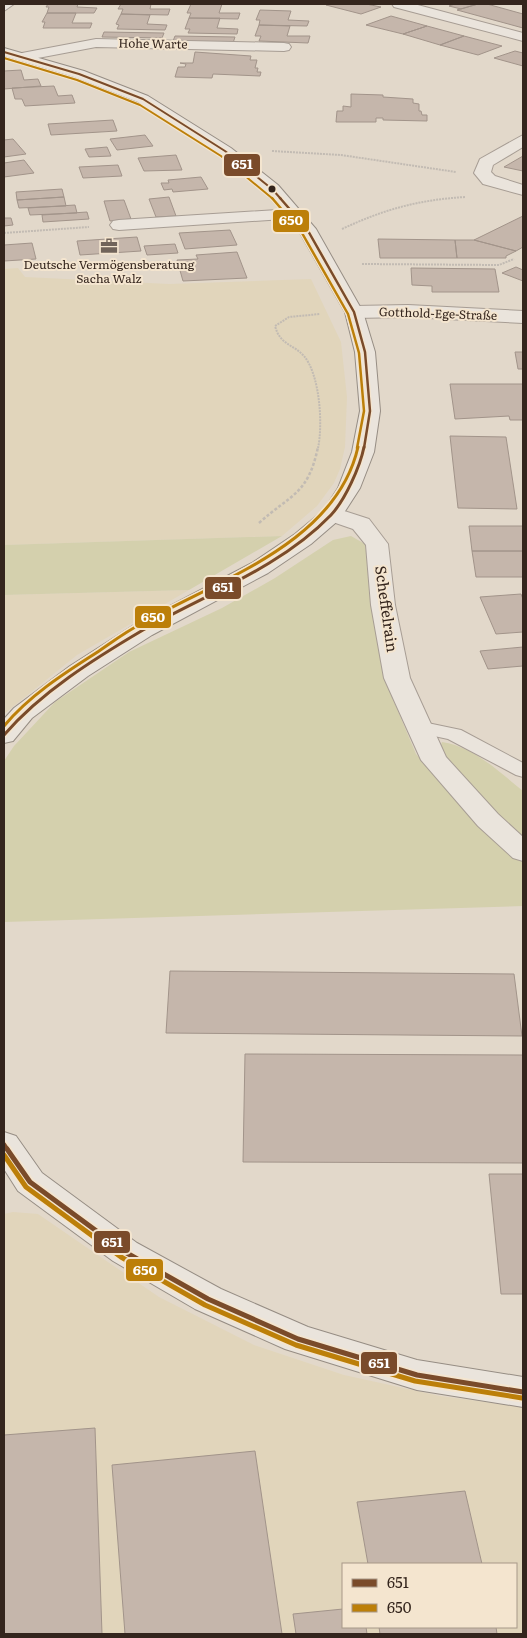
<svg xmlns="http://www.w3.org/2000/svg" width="527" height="1638" font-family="Literata,serif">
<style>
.farmland{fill:#e1d5bb;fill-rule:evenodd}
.green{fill:#d4d0ad}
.building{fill:#c5b6ab;stroke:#a2948a}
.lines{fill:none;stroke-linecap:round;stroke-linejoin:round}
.lane-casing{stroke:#a79d94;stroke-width:2}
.street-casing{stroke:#a79d94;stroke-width:2}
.secondary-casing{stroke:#968d84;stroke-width:2}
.path-far1{stroke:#c2bbb3;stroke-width:2;stroke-dasharray:2 1;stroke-linecap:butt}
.path{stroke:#c2bbb3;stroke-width:2.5;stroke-dasharray:3 2;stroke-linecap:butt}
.lane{fill:#eae4dc;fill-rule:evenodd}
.street{fill:#eae4dc;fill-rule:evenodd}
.secondary{fill:#eae4dc;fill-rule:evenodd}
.bus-1-far4-casing{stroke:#f4e5cf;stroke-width:4}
.bus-1-far3-casing{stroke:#f4e5cf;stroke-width:5}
.bus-1-far2-casing{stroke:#f4e5cf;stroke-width:6}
.bus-1-far1-casing{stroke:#f4e5cf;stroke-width:8}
.bus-1-casing{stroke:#f4e5cf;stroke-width:9}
.bus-2-far3-casing{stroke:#f4e5cf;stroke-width:4}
.bus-2-far2-casing{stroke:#f4e5cf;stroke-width:5}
.bus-2-far1-casing{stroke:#f4e5cf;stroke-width:6}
.bus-2-casing{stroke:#f4e5cf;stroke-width:9}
.bus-1-far4{stroke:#7a4b2a;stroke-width:2}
.bus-1-far3{stroke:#7a4b2a;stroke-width:2.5}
.bus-1-far2{stroke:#7a4b2a;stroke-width:3}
.bus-1-far1{stroke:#7a4b2a;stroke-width:4}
.bus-1{stroke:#7a4b2a;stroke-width:5}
.bus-2-far3{stroke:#bc7f09;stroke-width:2}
.bus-2-far2{stroke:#bc7f09;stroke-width:2.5}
.bus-2-far1{stroke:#bc7f09;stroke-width:3}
.bus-2{stroke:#bc7f09;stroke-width:5}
.bus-dot{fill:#34251d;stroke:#f4e5cf;stroke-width:2}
.labels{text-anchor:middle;stroke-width:4;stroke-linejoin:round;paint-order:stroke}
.far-street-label{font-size:12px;fill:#34251d;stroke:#f4e5cf}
.far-poi-label{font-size:12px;fill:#34251d;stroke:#f4e5cf}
.street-label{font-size:15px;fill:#34251d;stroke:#f4e5cf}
.line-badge{stroke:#f4e5cf;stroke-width:2}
.badge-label{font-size:14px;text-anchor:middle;font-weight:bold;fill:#fff}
</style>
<rect width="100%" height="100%" fill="#e2d8ca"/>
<path class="farmland" d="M18 268 25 277 169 284 311 279 341 342 347 397 345 447 340 469 334 483 317 506 282 536 4 545V269Z
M189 590 77 655 4 714V595Z
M13 1212 38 1214 159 1297 254 1345 344 1375 440 1396 523 1407V1634H4V1214ZM343 1564H516V1627H343Z"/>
<path class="green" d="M282 536 189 590 4 595V545Z
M351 536 365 544 374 607 392 697 416 754 485 829 523 863V906L4 922V761L14 746 55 702 129 652 222 608 275 578 333 540Z
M442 742C474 747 498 771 523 791V842L499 822 439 750Z"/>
<path class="building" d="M48 4H78L77 7 97 8 94 13H47L49 7H46Z
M121 4H151L150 9H170L168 15 121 14 123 9H118Z
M191 4H222L219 13H240L238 19 189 18 191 13H187Z
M329 4H366L381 7 361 14 326 5Z
M455 4H478L461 9 449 6Z
M478 4H487L523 14V28L457 10Z
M260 10 291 11 288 20 309 21 307 26 259 25 260 20H256Z
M47 13H76L72 23H92L90 28H43L45 22H42Z
M121 14 150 15 147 24 167 25 165 30 117 29 119 25 116 24Z
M391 16 427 26 403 34 366 25Z
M189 18H220L217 28 238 29 237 34 188 33 190 29H185Z
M259 25 290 26 287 36H310L308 43 259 41 261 36H255Z
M427 26 464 36 440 45 403 34Z
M104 32 164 33 162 38 102 37Z
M175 36 235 37 233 43 173 41Z
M464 36 502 46 478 55 440 45Z
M515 51 523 53V66L494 58Z
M195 52 251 56 250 60H257L255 68H258L257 72H261L260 76 213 74 212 78 175 77 178 67H185L186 64 180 63H193Z
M21 70 24 80 38 79 41 86 4 89V71Z
M54 86 58 96 72 95 75 103 25 106 22 99H15L12 88Z
M351 94 383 95V97L413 99V103L419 104V111H421L422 115H427V121L383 120V118H376V122H336L337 111H343V106L351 107Z
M113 120 117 131 51 135 48 124Z
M145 135 153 146 117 150 110 139Z
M13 139 26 154 4 157V140Z
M107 147 111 156 89 157 85 149Z
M176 155 182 170 144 171 138 158Z
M523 156V171L504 167Z
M24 160 34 173 4 177V163Z
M118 165 122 176 83 178 79 167Z
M201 177 208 189 173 192 172 189 164 190 161 183H169L168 180Z
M62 189 64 197 17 200 16 192Z
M64 197 66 206 19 208 17 200Z
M169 197 176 216 156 217 149 199Z
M124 200 131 219 110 221 104 201Z
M75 205 77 213 30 215 28 208Z
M87 212 89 219 43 222 42 215Z
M523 216V247L516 251 474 240Z
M4 218H11L13 225 4 226Z
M230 230 237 245 185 249 179 233Z
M137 237 141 251 80 255 77 241Z
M378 239 455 240 457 258H380Z
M455 240H474L516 251 506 256V258H457Z
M32 243 36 259 4 261V245Z
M175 244 178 253 147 255 144 246Z
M237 252 247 278 183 281 177 260 198 259 196 255Z
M516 267 523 270V281L502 273Z
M411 268 495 269 499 292H432V286L412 285Z
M515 352H523V369H518Z
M450 384H523V420H510L509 416 455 419Z
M450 436 506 437 517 509 458 508Z
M469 526H523V551H472Z
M472 551H523V577H476Z
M521 594 523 599V632L496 634 480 597Z
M523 647V666L488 669 480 651Z
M170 971 514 974 522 1036 166 1033Z
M245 1054 523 1055V1163L243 1162Z
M489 1174H523V1294H501Z
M95 1428 102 1634H4V1435Z
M255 1451 282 1634H125L112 1465Z
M465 1491 482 1564H368L357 1502Z
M343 1609V1627H366L367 1634H296L293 1614Z
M379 1627H496L497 1634H380Z"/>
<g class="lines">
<g class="lane-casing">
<path id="lane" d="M4 4H14L4 11Z
M418 721 461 730 523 763V777L516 775 448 739 411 731 409 727 411 723Z"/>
</g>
<g class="street-casing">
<path id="street" d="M392 4H414L523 33V41L394 7Z
M96 39 284 43 289 44 291 47 289 50 284 51 96 47 22 61 17 60 15 57 17 54 22 53Z
M523 135V147L493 165 491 172 495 176 523 185V195L483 184 474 173 480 159Z
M293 209 299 210 302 214 299 218 119 230 113 229 110 225 113 221 119 220Z
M408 305 523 311V323L408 317 354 318 347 316 345 312 347 308 354 306Z
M332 507 369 519 388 544 395 605 410 678 446 757 498 814 523 837V861L513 858 478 826 421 760 384 678 371 605 366 545 353 529 324 519 321 514 324 509Z"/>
</g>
<g class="secondary-casing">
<path id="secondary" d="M4 48 84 71 148 96 231 148 278 185 316 229 363 312 375 352 380 411 374 452 360 488 340 519 311 544 268 573 152 635 88 676 32 718 13 741 4 743V719L14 708 70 666 134 625 252 563 295 534 324 510 338 488 352 452 360 411 355 352 345 312 299 231 266 193 219 154 138 102 74 77 4 56Z
M4 1132 16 1136 42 1173 137 1243 221 1289 308 1327 417 1360 523 1377V1407L417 1390 285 1349 195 1309 113 1261 18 1191 4 1169Z"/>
</g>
<path class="path-far1" d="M272 151 341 155 456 172
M342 229C385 209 418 200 465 197
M4 233 89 227
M362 264 499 265 514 259
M318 448C323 425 320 375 304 356 293 344 280 345 275 326L289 317 320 314"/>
<path class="path" d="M259 523C291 494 308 495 318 447"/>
<use href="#lane" class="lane"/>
<use href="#street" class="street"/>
<use href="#secondary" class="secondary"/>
<g class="bus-1-far4-casing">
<path id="bus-1-far4" d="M4 52 79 74 143 99 225 151 272 189 281 199"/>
</g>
<g class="bus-1-far3-casing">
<path id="bus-1-far3" d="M280 198 307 229 354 312 365 352 370 411 364 448"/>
</g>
<g class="bus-1-far2-casing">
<path id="bus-1-far2" d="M4 735C41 692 94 659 143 630 206 594 280 568 331 515 345 500 360 467 364 447"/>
</g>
<g class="bus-1-far1-casing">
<path id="bus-1-far1" d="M4 1144 8 1150"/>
</g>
<g class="bus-1-casing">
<path id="bus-1" d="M7 1149 30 1182 125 1252 208 1299 298 1339 417 1375 523 1392"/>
</g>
<g class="bus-2-far3-casing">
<path id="bus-2-far3" d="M4 58 77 80 140 105 221 156 273 199"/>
</g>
<g class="bus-2-far2-casing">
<path id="bus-2-far2" d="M272 198 302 233 348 314 359 353 364 411 357 448"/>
</g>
<g class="bus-2-far1-casing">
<path id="bus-2-far1" d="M4 726C29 696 63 674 96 653 111 643 125 632 141 624 217 580 336 544 358 447"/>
</g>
<g class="bus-2-casing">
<path id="bus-2" d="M4 1155 26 1187 121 1257 205 1305 296 1345 415 1381 522 1398"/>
</g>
<use href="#bus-1-far4" class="bus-1-far4"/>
<use href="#bus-1-far3" class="bus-1-far3"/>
<use href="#bus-1-far2" class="bus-1-far2"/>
<use href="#bus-1-far1" class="bus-1-far1"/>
<use href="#bus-1" class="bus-1"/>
<use href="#bus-2-far3" class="bus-2-far3"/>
<use href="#bus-2-far2" class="bus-2-far2"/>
<use href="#bus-2-far1" class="bus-2-far1"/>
<use href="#bus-2" class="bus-2"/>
</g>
<defs>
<g id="office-bare" transform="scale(1.35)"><path d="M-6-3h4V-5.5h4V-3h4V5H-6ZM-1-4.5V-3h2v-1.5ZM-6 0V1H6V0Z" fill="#71645a" stroke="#f4e5cf" stroke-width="2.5" paint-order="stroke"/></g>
</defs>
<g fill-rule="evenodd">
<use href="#office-bare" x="109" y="246"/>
</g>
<circle class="bus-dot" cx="272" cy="189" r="4.5"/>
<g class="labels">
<g class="far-street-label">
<text transform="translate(153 44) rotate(1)" y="4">Hohe Warte</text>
<text transform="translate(438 314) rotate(2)" y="4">Gotthold-Ege-Straße</text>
</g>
<g class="far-poi-label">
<text x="109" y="269">Deutsche Vermögensberatung<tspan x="109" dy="14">Sacha Walz</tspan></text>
</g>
<g class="street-label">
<text transform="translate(386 609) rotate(82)" y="5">Scheffelrain</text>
</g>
</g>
<g class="line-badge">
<rect x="223" y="153" width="38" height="24" rx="5" fill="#7a4b2a"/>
<rect x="272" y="209" width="38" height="24" rx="5" fill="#bc7f09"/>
<rect x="204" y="576" width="38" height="24" rx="5" fill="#7a4b2a"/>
<rect x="134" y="605" width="38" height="24" rx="5" fill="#bc7f09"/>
<rect x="93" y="1230" width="38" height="24" rx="5" fill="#7a4b2a"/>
<rect x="125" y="1258" width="39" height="24" rx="5" fill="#bc7f09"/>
<rect x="360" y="1351" width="38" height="24" rx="5" fill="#7a4b2a"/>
</g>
<g class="badge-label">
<text x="242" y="169">651</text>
<text x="291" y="225">650</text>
<text x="223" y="592">651</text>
<text x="153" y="622">650</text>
<text x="112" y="1247">651</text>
<text x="145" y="1275">650</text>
<text x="379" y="1368">651</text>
</g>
<rect width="527" height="1638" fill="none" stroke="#34251d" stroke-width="10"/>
<rect x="342" y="1563" width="175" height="65" fill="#f4e5cf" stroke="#a79888"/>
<rect x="352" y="1579" width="25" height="8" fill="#7a4b2a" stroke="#a79888"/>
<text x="387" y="1588" font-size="15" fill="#34251d">651</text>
<rect x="352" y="1604" width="25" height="8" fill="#bc7f09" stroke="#a79888"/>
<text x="387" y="1613" font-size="15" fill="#34251d">650</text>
</svg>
